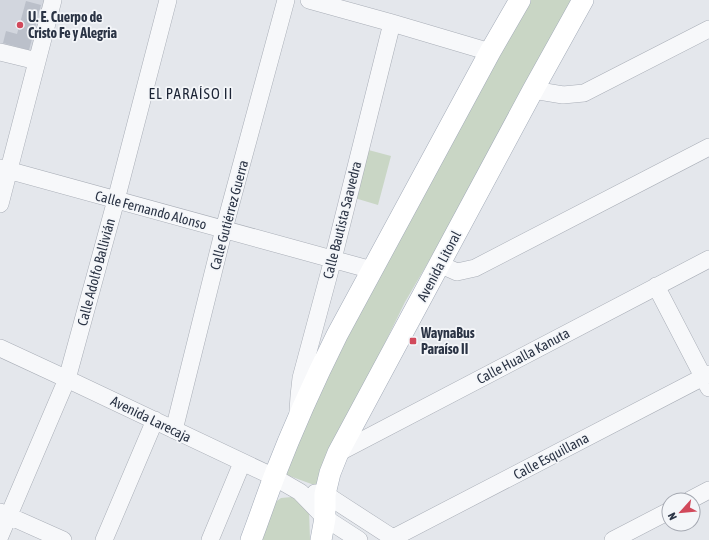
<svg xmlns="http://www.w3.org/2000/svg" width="709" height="540" font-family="'Asap Condensed',sans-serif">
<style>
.built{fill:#d2d6de}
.green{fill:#c9d6c5}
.building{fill:#bbc0ca}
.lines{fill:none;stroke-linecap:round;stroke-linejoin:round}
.minor-casing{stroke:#a9aeb7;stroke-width:18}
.major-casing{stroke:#a3abb8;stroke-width:22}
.minor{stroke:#f7f8fa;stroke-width:17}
.major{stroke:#fff;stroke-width:21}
.poi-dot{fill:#d1495b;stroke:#f4f6f9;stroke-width:1.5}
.labels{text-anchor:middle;stroke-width:3.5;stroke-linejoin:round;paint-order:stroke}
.poi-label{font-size:14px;font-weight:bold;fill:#2b3445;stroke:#f4f6f9;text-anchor:start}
.street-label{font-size:14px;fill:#2b3445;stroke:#f4f6f9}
.neighbourhood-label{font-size:15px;letter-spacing:1px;fill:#1d2536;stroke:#f4f6f9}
</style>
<rect width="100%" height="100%" fill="#e4e7ec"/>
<path class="built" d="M0 0H47L34 51 30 53 0 45Z"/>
<path class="green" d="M528 0H574L440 242 405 302 355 404 317 486 284 474 316 391Z
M361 148 391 156 378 205 348 196Z
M292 497 309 510 310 540H261L274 503 281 498Z"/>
<path class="building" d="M26 1 41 5 29 50 3 43 6 31 17 34Z"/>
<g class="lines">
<g class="minor-casing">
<path id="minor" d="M309 0 392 23 490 52
M0 52 37 61
M533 90 563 95 584 93 709 29
M0 168 372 270
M0 204 53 0
M439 264 457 272 475 268 709 147
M656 286 709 388
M0 348 67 379 274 477 300 492 325 518 359 540
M298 411 299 396 301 378 333 259 392 23
M174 430 224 229 286 0
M338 453 709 259
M315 493 325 494 396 540
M690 500 709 490
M0 512 63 540
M0 536 67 379 116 200 168 0
M393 538 709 374
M104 540 155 420
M210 540 242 463
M613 540 669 511"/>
</g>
<g class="major-casing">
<path id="major" d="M251 540C259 519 266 498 274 477 293 428 314 381 337 335L490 52 520 0
M321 540 325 518V494L330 473 338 453 533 90 583 0"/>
</g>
<use href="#minor" class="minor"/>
<use href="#major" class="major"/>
</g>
<g class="poi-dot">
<circle cx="20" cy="25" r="4"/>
<rect x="409" y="337" width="8" height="8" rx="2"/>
</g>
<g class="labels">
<g class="poi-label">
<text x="28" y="22">U. E. Cuerpo de<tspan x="28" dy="16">Cristo Fe y Alegria</tspan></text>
<text x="421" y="338">WaynaBus<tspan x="421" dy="16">Paraíso II</tspan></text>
</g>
<g class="street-label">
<text transform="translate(151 210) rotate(15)" y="5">Calle Fernando Alonso</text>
<text transform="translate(229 215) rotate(-75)" y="5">Calle Gutiérrez Guerra</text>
<text transform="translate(342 220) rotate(-76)" y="5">Calle Bautista Saavedra</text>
<text transform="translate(439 266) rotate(-62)" y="5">Avenida Litoral</text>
<text transform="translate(96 272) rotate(-75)" y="5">Calle Adolfo Ballivián</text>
<text transform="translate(523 356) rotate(-28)" y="5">Calle Hualla Kanuta</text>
<text transform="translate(151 419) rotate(26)" y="5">Avenida Larecaja</text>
<text transform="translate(551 456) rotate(-28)" y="5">Calle Esquillana</text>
</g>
<g class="neighbourhood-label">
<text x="191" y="99">EL PARAÍSO II</text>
</g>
</g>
<g transform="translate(681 512) rotate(243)"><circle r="19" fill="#f4f6f9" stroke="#a4a8b1"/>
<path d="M0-3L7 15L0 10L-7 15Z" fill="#d1495b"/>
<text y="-6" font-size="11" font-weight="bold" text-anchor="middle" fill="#2b3445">N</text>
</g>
</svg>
